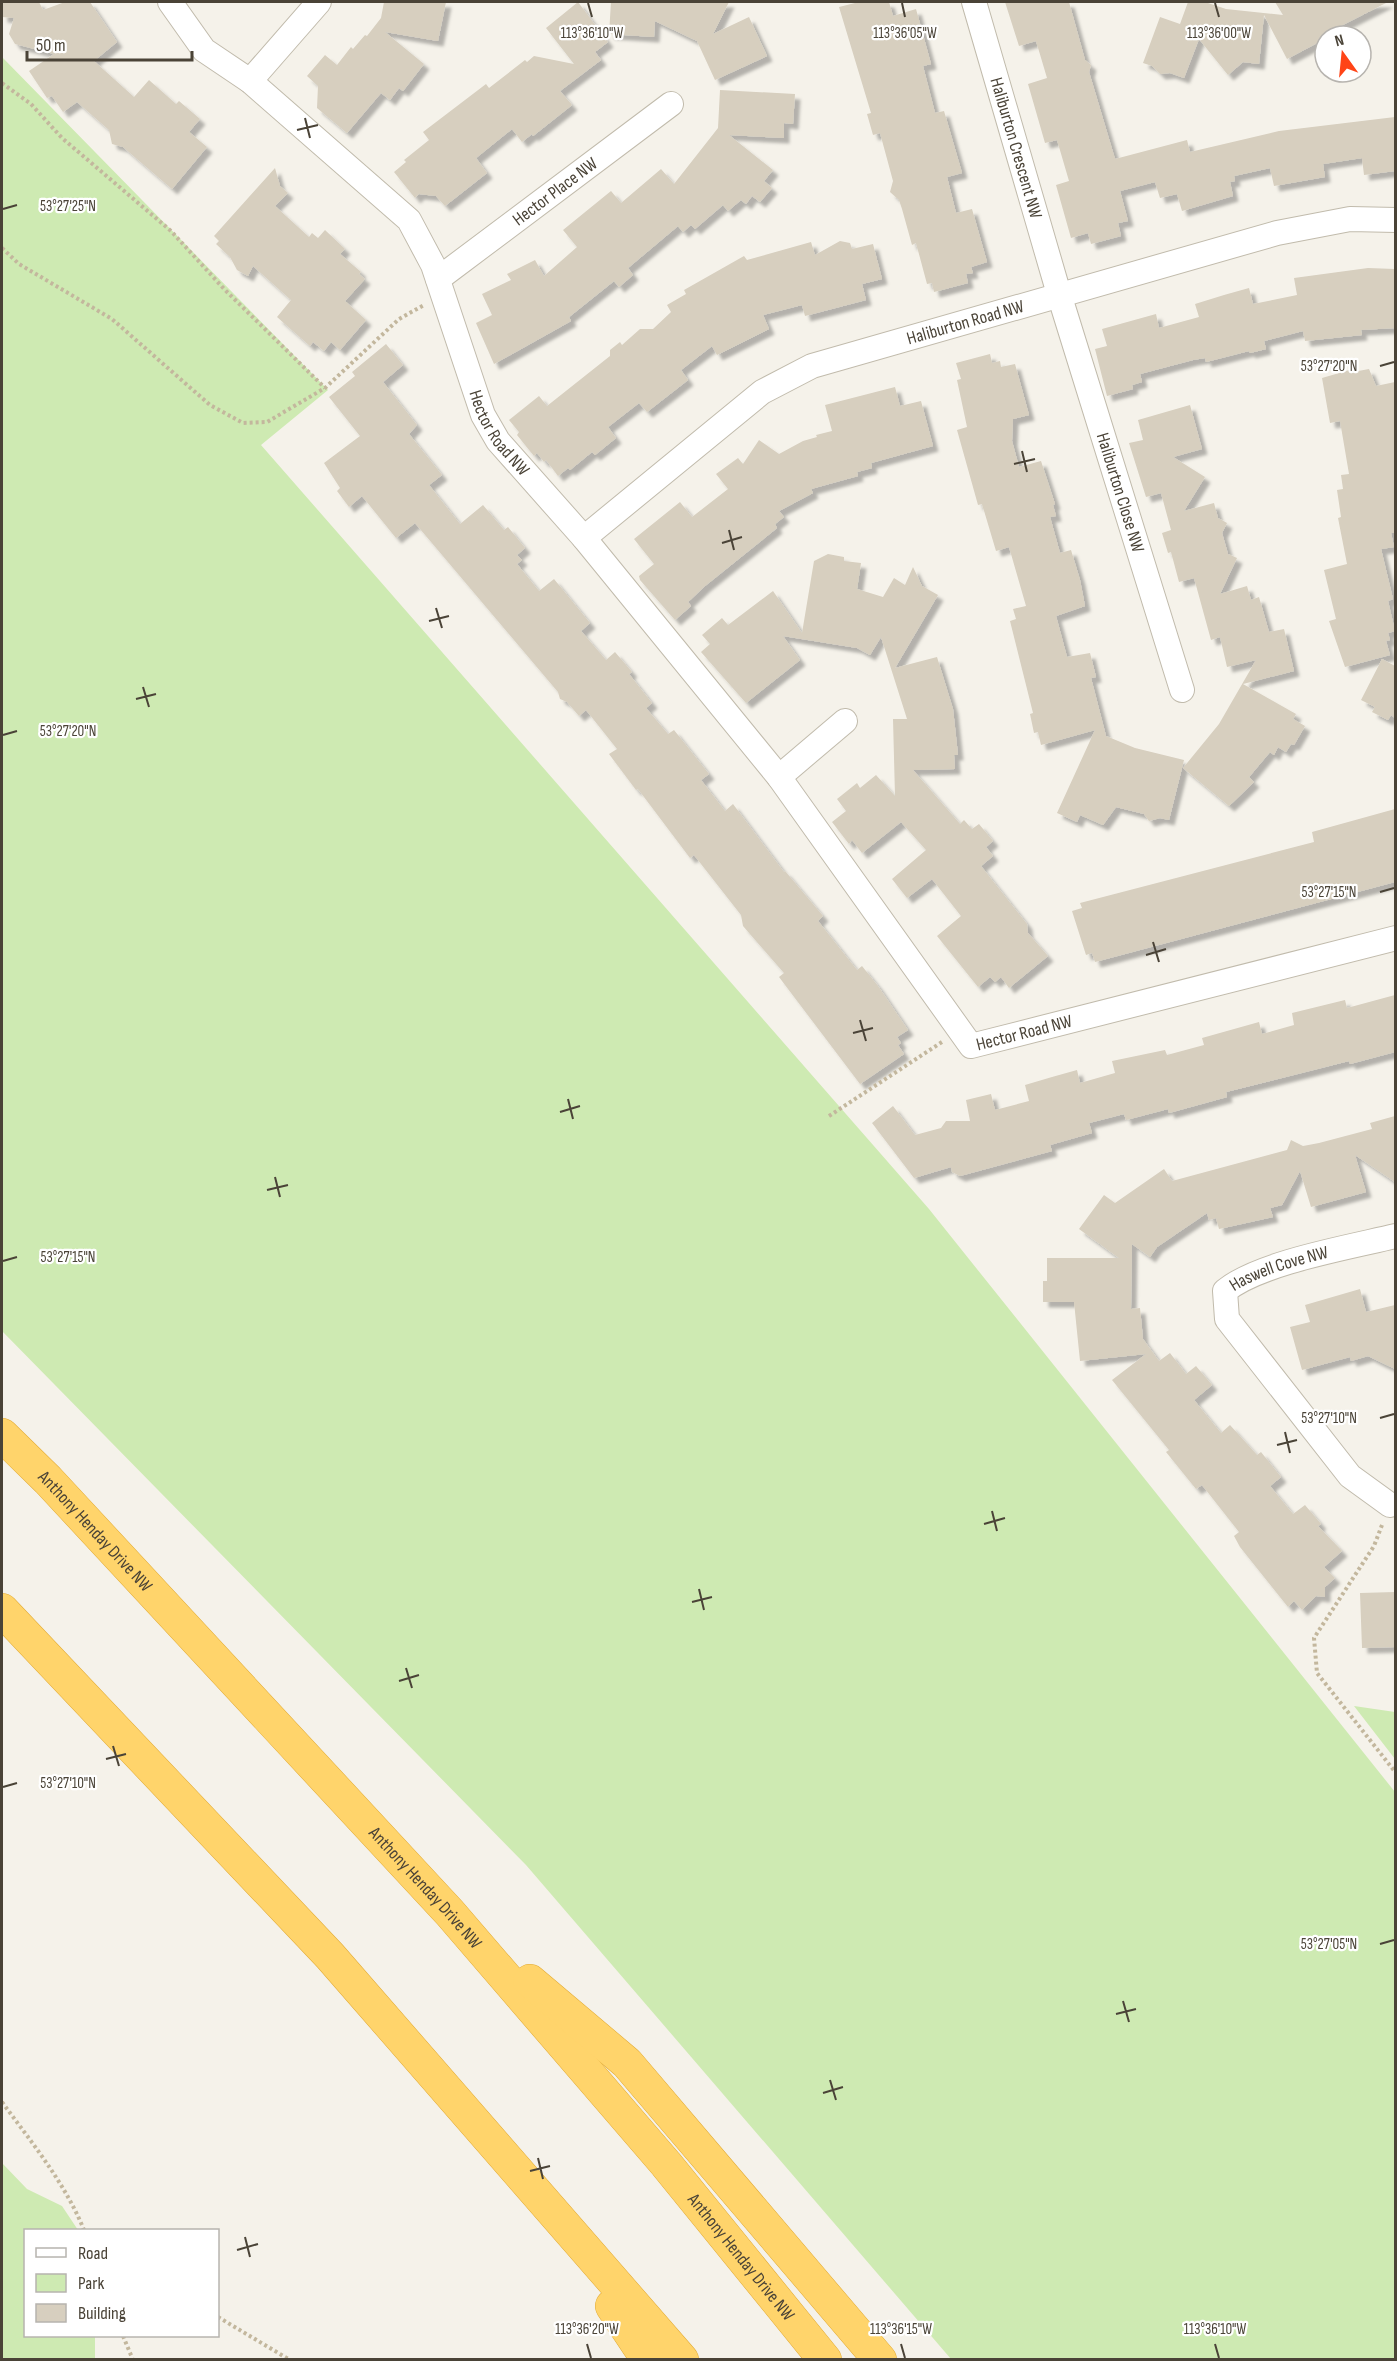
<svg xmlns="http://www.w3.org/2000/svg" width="1397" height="2361" font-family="'Sofia Sans Condensed',sans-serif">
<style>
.green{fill:#ceeab2}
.building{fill:#d7cfbf;filter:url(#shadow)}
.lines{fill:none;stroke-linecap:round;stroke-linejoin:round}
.street-casing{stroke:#c1bbac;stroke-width:26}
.highway-casing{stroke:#e2ab37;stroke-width:34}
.path{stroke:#c3b79d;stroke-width:4;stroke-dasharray:3 3;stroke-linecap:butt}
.street{stroke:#fff;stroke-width:24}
.highway{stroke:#ffd46b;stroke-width:33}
.ticks{fill:none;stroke:#4a4337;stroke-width:2}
.labels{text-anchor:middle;stroke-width:4.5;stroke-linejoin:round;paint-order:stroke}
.street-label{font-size:18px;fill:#4a4337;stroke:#fff}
.ticks-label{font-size:15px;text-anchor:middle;fill:#4a4337;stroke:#fff;stroke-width:4.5;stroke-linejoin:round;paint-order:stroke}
</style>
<defs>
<filter id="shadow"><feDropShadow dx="5.5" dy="5.5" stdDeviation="1.5" flood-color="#0004"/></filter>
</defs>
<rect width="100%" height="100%" fill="#f5f2ea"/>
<path class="green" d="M2 57 328 390 261 445 929 1209 1395 1792V2359H951L526 1865 2 1331Z
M1354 1706 1395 1712V1759Z
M2 2163 27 2189 62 2206 78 2230H26V2336H95V2359H2Z"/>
<path class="building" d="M2 2H39L43 10 65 2H90L117 42 94 61 134 97 149 80 176 104 179 101 200 119 189 132 207 147 172 189 123 147 112 144 109 130 77 102 63 112 52 96 47 98 29 71 54 54 15 44 9 34 14 18 2 17Z
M384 2H446L438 41 385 32 424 64 403 91 399 88 390 100 381 93 347 133 317 108 318 86 307 76 325 55 337 65 351 47 353 49 365 35 367 36 381 18Z
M578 2 608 42 595 52 601 60 560 91 572 105 533 136 532 134 522 142 512 129 476 158 487 173 445 206 436 196 419 194 415 198 394 172 406 162 404 160 429 140 423 132 486 84 489 88 525 60 527 62 534 56 574 64 546 28Z
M611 2H729L713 34 749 17 767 56 715 80 697 41 655 21 654 37 609 34Z
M859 2H889L893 16 916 9 931 64 923 66 935 113 944 111 962 173 947 177 956 213 972 209 987 262 971 267 973 273 966 274 968 283 934 292 932 283 927 284 916 243 912 245 902 209 899 200 890 192 893 181 880 133 873 135 867 114 871 113 839 7Z
M1005 2H1069L1085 60 1091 65 1089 72 1115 159 1187 140 1190 152 1279 131 1395 117V171L1364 175 1362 158 1323 164 1325 177 1274 186 1270 168 1234 176 1235 181 1230 182 1233 196 1182 211 1177 194 1160 198 1155 182 1120 191 1128 221 1118 223 1121 236 1091 244 1088 233 1071 238 1056 185 1069 181 1057 140 1045 143 1028 84 1047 78 1036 41 1019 46Z
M1188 2H1205L1226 9 1283 15 1275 2H1388L1319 37 1321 41 1287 59 1264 15 1259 64 1243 62 1228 75 1199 39 1184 78 1170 73 1160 74 1152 66 1143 63 1160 17 1180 24Z
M720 90 795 94 793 124 784 123V138L729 135 773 170 764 181 772 188 760 202 752 196 746 204 741 200 728 211 723 205 695 229 691 225 683 232 678 226 628 268 633 275 619 287 614 281 569 317 571 321 494 364 476 323 492 315 482 294 511 280 507 274 535 260 544 276 577 247 563 230 611 191 621 203 661 169 674 184 718 128Z
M275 168 280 186 288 193 275 206 309 237 312 233 318 238 325 230 345 249 340 254 361 272 359 274 365 279 345 301 366 320 340 350 331 342 324 351 313 342 310 346 277 317 291 300 253 266 248 276 237 270 230 257 216 244 219 241 214 236Z
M840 241 850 243 852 249 873 244 882 279 862 284 866 300 805 316 802 305 763 315 769 329 717 355 712 346 681 370 688 380 647 412 639 403 608 427 616 438 595 455 592 452 570 470 568 468 558 476 546 460 544 462 537 453 534 456 517 435 519 432 509 420 539 396 547 406 610 356V350L620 342 622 345 640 329H653L671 312 667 305 686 294 684 290 744 256 747 260 811 242 815 255Z
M1368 268 1395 269V328L1361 330 1362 335 1305 341 1303 331 1264 341 1266 349 1250 353 1249 351 1206 362 1205 358 1193 360 1140 374 1142 382 1132 385 1133 389 1107 396 1095 349 1107 346 1102 329 1156 314 1159 328 1199 317 1195 304 1224 295 1249 288 1253 304 1297 295 1294 278Z
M386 344 403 365 383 382 417 425 409 434 442 475 429 485 460 524 483 505 504 530 508 527 525 548 517 555 522 560 517 564 539 591 554 579 590 623 581 631 606 660 615 652 632 672 629 674 652 703 646 708 668 734 674 730 709 774 701 780 725 811 733 804 784 872 785 871 823 916 818 921 857 970 862 966 878 986 908 1030 897 1037 901 1043 898 1045 904 1054 860 1084 779 977 784 973 743 926 741 915 694 855 690 858 638 789 636 790 609 754 617 749 586 710 579 716 567 702 560 699 558 692 415 523 396 538 362 496 349 507 337 491 340 488 324 463 360 436 329 397 355 376 352 372Z
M990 354 992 363 1000 361 1001 367 1015 364 1029 415 1013 419 1012 441 1019 467 1041 461 1055 504 1053 505 1056 516 1050 517 1060 553 1071 550 1080 580 1085 606 1056 616 1067 657 1090 653 1096 677 1091 678 1106 736 1135 748 1184 760 1169 820 1160 818 1149 821 1144 814 1116 807 1103 825 1080 815 1077 822 1057 813 1095 730 1041 745 1038 732 1034 733 1030 714 1033 713 1010 621 1016 619 1013 609 1026 606 1009 547 996 551 982 504 978 505 957 430 967 427 957 380 961 379 956 363Z
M1353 369V372L1369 369 1376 386 1395 382V533H1391L1394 547 1381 549 1393 599 1388 601 1395 631 1388 633 1390 640 1386 641 1390 655 1345 667 1329 621 1336 619 1324 570 1347 564 1338 518 1341 517 1337 490 1343 489 1341 475 1349 474 1340 421 1330 423 1322 378Z
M895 387 900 406 921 401 933 446 871 463 872 468 857 472 858 476 811 489 813 493 779 511 784 517 775 524 777 528 705 586 688 602 691 606 675 620 640 580 639 576 654 564 634 539 680 502 692 517 728 489 716 474 738 458 743 464 759 440 779 454 803 441 817 437 816 435 832 431 825 405Z
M1190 405 1202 449 1173 457 1205 477 1184 511 1214 503 1218 518 1227 523 1222 533 1228 554 1237 558 1220 594 1247 586 1251 600 1259 597 1269 632 1284 629 1294 671 1243 684 1296 714 1293 719 1305 726 1294 745 1291 744 1286 752 1278 747 1274 755 1270 752 1249 777 1254 782 1229 806 1183 768 1219 724 1256 660 1227 667 1220 637 1211 640 1194 578 1179 582 1171 552 1168 553 1162 533 1171 530 1161 493 1146 497 1129 443 1143 440 1138 420Z
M828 554 844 557V561L861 563 857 589 883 597 894 578 905 585 913 567 922 586 938 595 895 668 937 657 953 709 958 755H954L955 769 913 770 960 824 964 820 972 829 979 824 993 841 986 847 993 856 981 866 1027 924 1028 933 1048 956 1009 988 1001 977 995 982 990 977 978 987 937 936 961 916 932 879 907 898 892 879 926 850 901 822 862 853 852 840 849 844 832 822 846 811 837 799 857 783 860 788 876 775 895 796 893 719H907L881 637 870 655 857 648 783 636 800 660 746 703 701 652 710 644 702 635 722 618 728 625 773 591 802 633 814 561Z
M1382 659 1395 666V718L1391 715 1388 720 1372 712 1375 707 1361 700Z
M1395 809V882L1095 962 1092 953 1086 955 1072 911 1082 908 1080 903 1314 842 1312 832Z
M1395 995V1052L1350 1064 1349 1061 1226 1092 1227 1097 1169 1113 1168 1109 1126 1120 1124 1114 1089 1123 1092 1133 1050 1145 1052 1151 960 1176 952 1172 951 1167 914 1178 872 1123 893 1106 915 1135 941 1128 946 1121H970L966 1100 991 1094 995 1110 1029 1101 1025 1085 1052 1077 1077 1070 1080 1083 1115 1073 1112 1061 1165 1050 1167 1055 1204 1045 1202 1038 1259 1022 1262 1034 1294 1025 1292 1013 1345 1000 1347 1008Z
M1395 1116V1182L1355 1155 1366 1192 1311 1207 1300 1171 1282 1205 1270 1208 1273 1217 1219 1229 1216 1218 1209 1220 1207 1213 1157 1247 1150 1257 1132 1244 1131 1309 1140 1308 1143 1339 1159 1361 1170 1353 1186 1374 1196 1366 1212 1385 1194 1400 1221 1433 1230 1425 1257 1455 1261 1452 1281 1477 1270 1486 1293 1514 1305 1505 1321 1524 1318 1526 1342 1551 1324 1567 1335 1578 1325 1587V1597L1316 1596 1302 1610 1294 1601 1288 1607 1240 1547 1234 1536 1239 1532 1202 1485 1196 1489 1166 1452 1169 1450 1112 1380 1146 1354 1080 1361 1074 1302H1043V1281H1047V1258H1119L1079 1229 1104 1195 1115 1203 1164 1169 1172 1181 1287 1150 1291 1140 1303 1146 1319 1143 1372 1129 1370 1123Z
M1360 1289 1366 1312 1395 1305V1369L1368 1356 1351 1361 1350 1357 1302 1370 1290 1327 1310 1322 1305 1305Z
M1395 1592V1647L1362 1648 1360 1593Z"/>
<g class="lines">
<g class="street-casing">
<g id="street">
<path id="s1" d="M170 2 204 50 250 81 409 220 433 265 483 415 498 441 584 538 779 777 971 1046 1396 938"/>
<path id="s2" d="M974 2 1059 294 1182 690"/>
<path d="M250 81 319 2"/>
<path id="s3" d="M438 279 671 104"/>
<path id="s4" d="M584 538 762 392 812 366 1277 233 1350 219 1396 220"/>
<path d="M779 777 845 721"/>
<path id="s5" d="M1390 1505 1350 1476 1227 1319 1225 1291C1258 1263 1350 1247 1396 1236"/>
</g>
</g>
<g class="highway-casing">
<g id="highway">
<path id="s6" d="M2 1435 48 1480 450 1913 666 2164 825 2360"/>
<path d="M2 1610 330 1956 682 2360"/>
<path d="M530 1981 627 2063 880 2360"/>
<path d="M612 2306 648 2360"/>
</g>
</g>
<path class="path" d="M2 83 31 104 62 138 171 231 225 290 325 388
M2 248 19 264 112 319 210 405 243 423 267 422 325 388 399 319 424 305
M829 1116 942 1042
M1382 1525 1374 1546 1314 1638 1317 1673 1396 1773
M2 2102C32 2143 65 2183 84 2230
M218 2317 290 2360
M123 2336 133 2360"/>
<use href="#street" class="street"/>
<use href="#highway" class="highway"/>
</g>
<path class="ticks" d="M588 3 592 17M902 3 905 17M1215 3 1219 17M305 118 310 138M297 130 318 125M3 209 17 205M1380 366 1394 362M1022 451 1027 472M1014 464 1035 459M729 530 734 550M722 543 742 537M436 608 442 628M429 621 449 616M143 687 149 707M136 699 156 694M3 735 17 731M1380 892 1394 888M1153 942 1159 962M1146 955 1166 949M860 1020 866 1041M853 1033 873 1028M568 1099 573 1119M560 1112 580 1106M275 1177 280 1197M267 1190 288 1185M3 1261 17 1257M1380 1418 1394 1414M1285 1432 1290 1453M1277 1445 1297 1440M992 1511 997 1531M984 1524 1005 1518M699 1589 704 1610M692 1602 712 1597M406 1668 412 1688M399 1681 419 1675M113 1746 119 1766M106 1759 126 1754M3 1787 17 1783M1380 1944 1394 1940M1123 2001 1129 2022M1116 2014 1136 2009M830 2080 836 2100M823 2093 843 2087M538 2158 543 2179M530 2171 550 2166M245 2237 250 2257M237 2250 258 2244M587 2344 591 2358M901 2344 905 2358M1215 2344 1219 2358"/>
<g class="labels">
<g class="street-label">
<text dy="6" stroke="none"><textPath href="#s2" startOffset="152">Haliburton Crescent NW</textPath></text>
<text dy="6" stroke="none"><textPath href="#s3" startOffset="146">Hector Place NW</textPath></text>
<text dy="6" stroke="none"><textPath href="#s4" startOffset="446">Haliburton Road NW</textPath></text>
<text dy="6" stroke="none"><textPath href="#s1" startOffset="558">Hector Road NW</textPath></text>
<text dy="6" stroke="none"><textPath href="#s2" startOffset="512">Haliburton Close NW</textPath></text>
<text dy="6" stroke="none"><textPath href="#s1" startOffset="1388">Hector Road NW</textPath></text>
<text dy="6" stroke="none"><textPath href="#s5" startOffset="336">Haswell Cove NW</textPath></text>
<text dy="6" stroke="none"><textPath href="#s6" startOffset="134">Anthony Henday Drive NW</textPath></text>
<text dy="6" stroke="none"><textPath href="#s6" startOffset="620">Anthony Henday Drive NW</textPath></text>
<text dy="6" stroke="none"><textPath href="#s6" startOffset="1106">Anthony Henday Drive NW</textPath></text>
</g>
</g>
<g class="ticks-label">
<text x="592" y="38">113°36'10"W</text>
<text x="905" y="38">113°36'05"W</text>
<text x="1219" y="38">113°36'00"W</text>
<text x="68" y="211">53°27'25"N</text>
<text x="1329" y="371">53°27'20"N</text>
<text x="68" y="736">53°27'20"N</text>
<text x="1329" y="897">53°27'15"N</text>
<text x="68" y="1262">53°27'15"N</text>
<text x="1329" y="1423">53°27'10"N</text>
<text x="68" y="1788">53°27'10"N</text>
<text x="1329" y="1949">53°27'05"N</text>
<text x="587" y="2334">113°36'20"W</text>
<text x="901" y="2334">113°36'15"W</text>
<text x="1215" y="2334">113°36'10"W</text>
</g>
<rect width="1397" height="2361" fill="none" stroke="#4a4337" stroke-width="6"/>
<rect x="24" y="2229" width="195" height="108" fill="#ffffff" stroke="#b7b4af" stroke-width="1.5"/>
<rect x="36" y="2248" width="30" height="9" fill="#ffffff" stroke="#b7b4af" stroke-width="1.5"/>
<text x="78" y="2259" font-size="18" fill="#4a4337">Road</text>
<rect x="36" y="2274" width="30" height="18" fill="#ceeab2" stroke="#b7b4af" stroke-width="1.5"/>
<text x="78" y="2289" font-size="18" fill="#4a4337">Park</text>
<rect x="36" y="2304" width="30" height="18" fill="#d7cfbf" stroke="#b7b4af" stroke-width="1.5"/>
<text x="78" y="2319" font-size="18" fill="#4a4337">Building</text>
<g transform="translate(1343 54) rotate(345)"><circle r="28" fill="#ffffff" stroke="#b7b4af" stroke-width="1.5"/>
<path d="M0-4.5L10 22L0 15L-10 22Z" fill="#ff4417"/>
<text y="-9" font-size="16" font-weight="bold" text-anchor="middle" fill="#4a4337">N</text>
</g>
<path d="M27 51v9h165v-9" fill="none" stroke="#4a4337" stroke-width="3"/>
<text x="36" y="51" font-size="18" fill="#4a4337" stroke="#ffffff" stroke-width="4.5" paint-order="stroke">50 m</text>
</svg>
